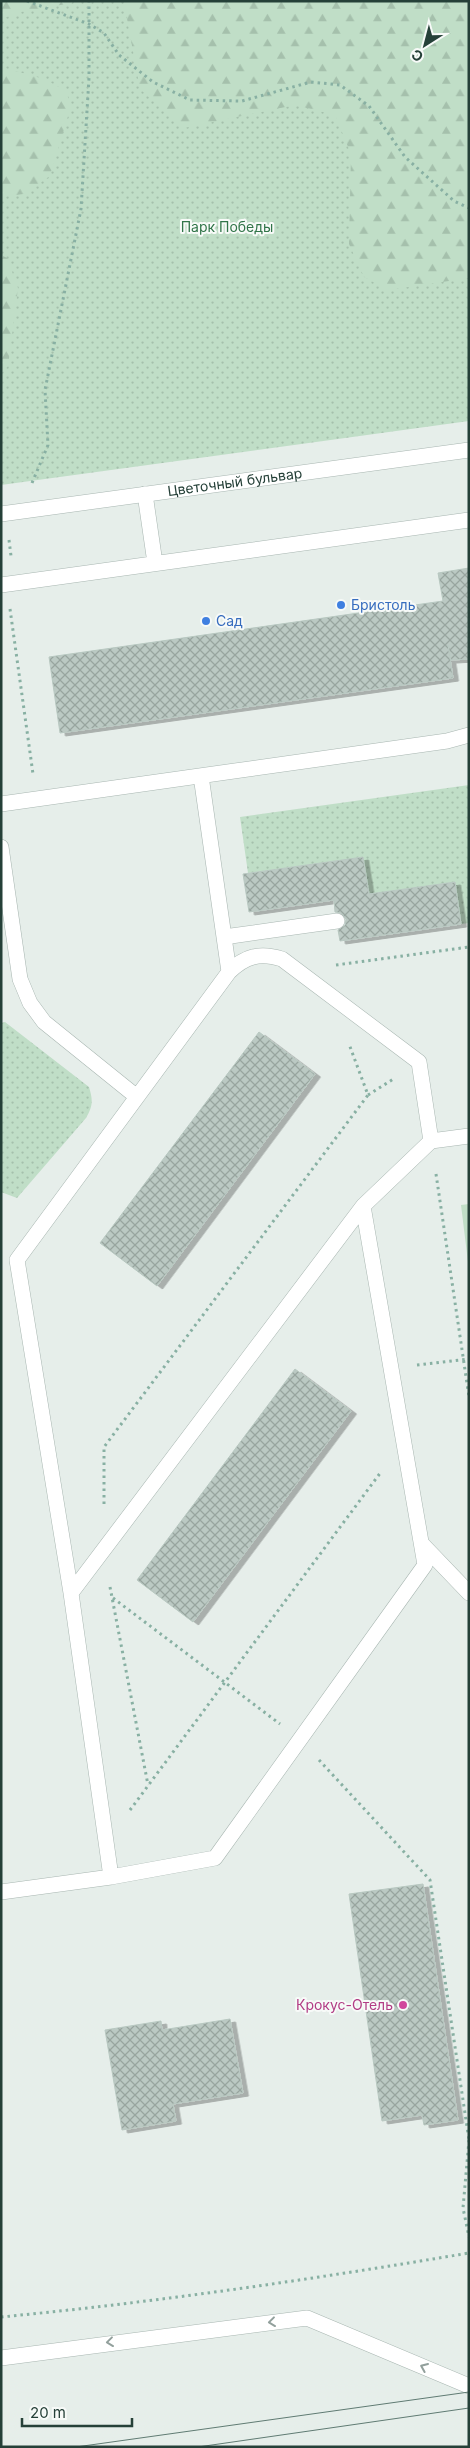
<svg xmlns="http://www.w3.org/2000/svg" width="470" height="2448" font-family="Inter,sans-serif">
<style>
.grass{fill:url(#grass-dots)}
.forest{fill:url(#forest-firs)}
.pitch{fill:#c0dec7}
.building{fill:url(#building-cross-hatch);stroke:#b8c8c1;filter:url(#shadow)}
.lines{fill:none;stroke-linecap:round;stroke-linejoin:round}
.lane-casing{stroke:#a8b6b1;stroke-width:16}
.street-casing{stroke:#a8b6b1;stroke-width:16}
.path{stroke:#88b0a3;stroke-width:3;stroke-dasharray:2.5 4;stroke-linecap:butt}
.lane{stroke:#fff;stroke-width:15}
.street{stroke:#fff;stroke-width:15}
.tram{stroke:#607b73;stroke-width:1}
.oneway{stroke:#92a09c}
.shop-dot{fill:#3f7fe0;stroke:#f7faf8;stroke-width:2}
.hotel-dot{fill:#d1479c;stroke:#f7faf8;stroke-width:2}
.labels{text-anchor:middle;stroke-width:4;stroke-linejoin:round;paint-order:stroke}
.park-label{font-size:14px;fill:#317549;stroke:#f7faf8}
.street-label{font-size:14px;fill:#254038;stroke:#f7faf8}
.shop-label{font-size:14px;fill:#366cbe;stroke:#f7faf8;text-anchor:start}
.hotel-label{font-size:14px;fill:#b23c85;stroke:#f7faf8;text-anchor:end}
</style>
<defs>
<pattern id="grass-dots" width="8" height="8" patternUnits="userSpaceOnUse" patternTransform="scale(1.25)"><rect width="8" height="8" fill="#c0dec7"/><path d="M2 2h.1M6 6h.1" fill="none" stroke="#a5c0ac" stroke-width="1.8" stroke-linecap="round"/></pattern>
<pattern id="forest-firs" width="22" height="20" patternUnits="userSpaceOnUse" patternTransform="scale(1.25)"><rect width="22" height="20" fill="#c0dec7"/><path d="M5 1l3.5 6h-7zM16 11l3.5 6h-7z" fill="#a5c0ac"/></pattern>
<pattern id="building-cross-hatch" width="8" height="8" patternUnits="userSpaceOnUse" patternTransform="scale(1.25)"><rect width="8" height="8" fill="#bbc9c3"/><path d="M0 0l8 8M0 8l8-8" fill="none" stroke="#98a59f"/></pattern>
<filter id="shadow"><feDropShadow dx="5.5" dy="3" stdDeviation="0" flood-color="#0004"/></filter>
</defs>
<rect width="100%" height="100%" fill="#e6eeea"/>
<path class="grass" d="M1 1H469V421L1 485Z
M469 785V923L461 924 455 882 369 894 363 857 248 873 240 817Z
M5 1022 89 1087C93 1100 93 1106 86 1118L17 1198 1 1192V1023Z"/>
<path class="forest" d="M1 1H73L72 3 20 12 1 19Z
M126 1H469V278L388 290 364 277 349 244 351 154 335 115 295 105 184 128 140 89 126 13Z
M1 67 44 79 66 91 71 106 50 176 23 194 1 197Z
M1 255 7 258 18 288 8 366 1 373Z"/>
<path class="pitch" d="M469 1204V1270L461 1205Z"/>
<path class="building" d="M469 568V659L451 660 448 645 453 678 60 733 49 657 443 601 438 573Z
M363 857 369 894 455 882 461 924 340 941 338 930 345 925 346 919 341 913 335 912 334 900 249 912 243 874Z
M259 1032 315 1074 157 1286 100 1243Z
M295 1369 351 1411 193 1622 137 1580Z
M423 1884 458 2120 424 2125 422 2115 382 2121 349 1894Z
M230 2019 243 2093 173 2104 176 2121 122 2130 105 2030 161 2021 162 2030Z"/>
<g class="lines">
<g class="lane-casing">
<path id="lane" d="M145 494 155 563
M1 585 469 520
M201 776 229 972
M1 804 447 741 469 735
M1 847 20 979 30 1003 44 1022 137 1097
M224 937 337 921
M422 1544 469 1593
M71 1593 363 1206 431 1141 469 1136
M111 1877 71 1593 17 1260 229 972C245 956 260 952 282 959L419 1062 431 1141
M1 1892 111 1877 215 1858 425 1565 363 1206"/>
</g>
<g class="street-casing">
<g id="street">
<path id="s1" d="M1 514 469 450"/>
<path d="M1 2358 307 2318 469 2386"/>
</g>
</g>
<path class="path" d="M27 1 89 24 104 33 119 55 153 82 190 100 242 101 311 82 340 85 369 106 405 157 454 201 469 208
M32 483 48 445 45 390 81 209 89 78V1
M9 540 11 556
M10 609 33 774
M336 965 469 947
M368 1095 395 1078
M436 1174 469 1397
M417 1365 469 1359
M104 1504V1447L368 1095 349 1044
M110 1587 148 1785
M113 1598 280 1724
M319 1760 430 1880 469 2140
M130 1810 381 1472
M469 2140 463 2208 469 2237
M1 2317C158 2302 314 2279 469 2253"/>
<use href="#lane" class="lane"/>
<use href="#street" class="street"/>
<path class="tram" d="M76 2447 469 2392
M198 2447 469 2408"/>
</g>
<defs><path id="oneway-chevron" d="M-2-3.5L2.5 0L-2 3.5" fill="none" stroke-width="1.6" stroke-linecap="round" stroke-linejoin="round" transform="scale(1.25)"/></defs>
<g class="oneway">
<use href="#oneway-chevron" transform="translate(272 2322) rotate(173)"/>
<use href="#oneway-chevron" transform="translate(110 2342) rotate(173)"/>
<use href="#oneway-chevron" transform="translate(424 2367) rotate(-157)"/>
</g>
<g class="shop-dot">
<circle cx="341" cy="605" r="5"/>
<circle cx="206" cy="621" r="5"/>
</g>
<circle class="hotel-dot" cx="403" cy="2005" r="5"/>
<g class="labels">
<g class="park-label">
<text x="227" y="232">Парк Победы</text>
</g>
<g class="street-label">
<text dy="5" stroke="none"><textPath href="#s1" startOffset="236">Цветочный бульвар</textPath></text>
</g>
<g class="shop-label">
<text x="351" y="610">Бристоль</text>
<text x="216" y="626">Сад</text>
</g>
<g class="hotel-label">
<text x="393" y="2010">Крокус-Отель</text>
</g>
</g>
<rect width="470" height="2448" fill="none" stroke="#254038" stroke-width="5"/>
<g transform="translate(425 45) rotate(216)" stroke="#f7faf8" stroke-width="4" paint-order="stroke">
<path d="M0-4L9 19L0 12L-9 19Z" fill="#254038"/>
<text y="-8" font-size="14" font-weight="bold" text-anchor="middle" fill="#254038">С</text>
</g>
<path d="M22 2418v8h110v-8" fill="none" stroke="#254038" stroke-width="2.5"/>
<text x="30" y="2418" font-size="15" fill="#254038" stroke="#f7faf8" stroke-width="4" paint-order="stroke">20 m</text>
</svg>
